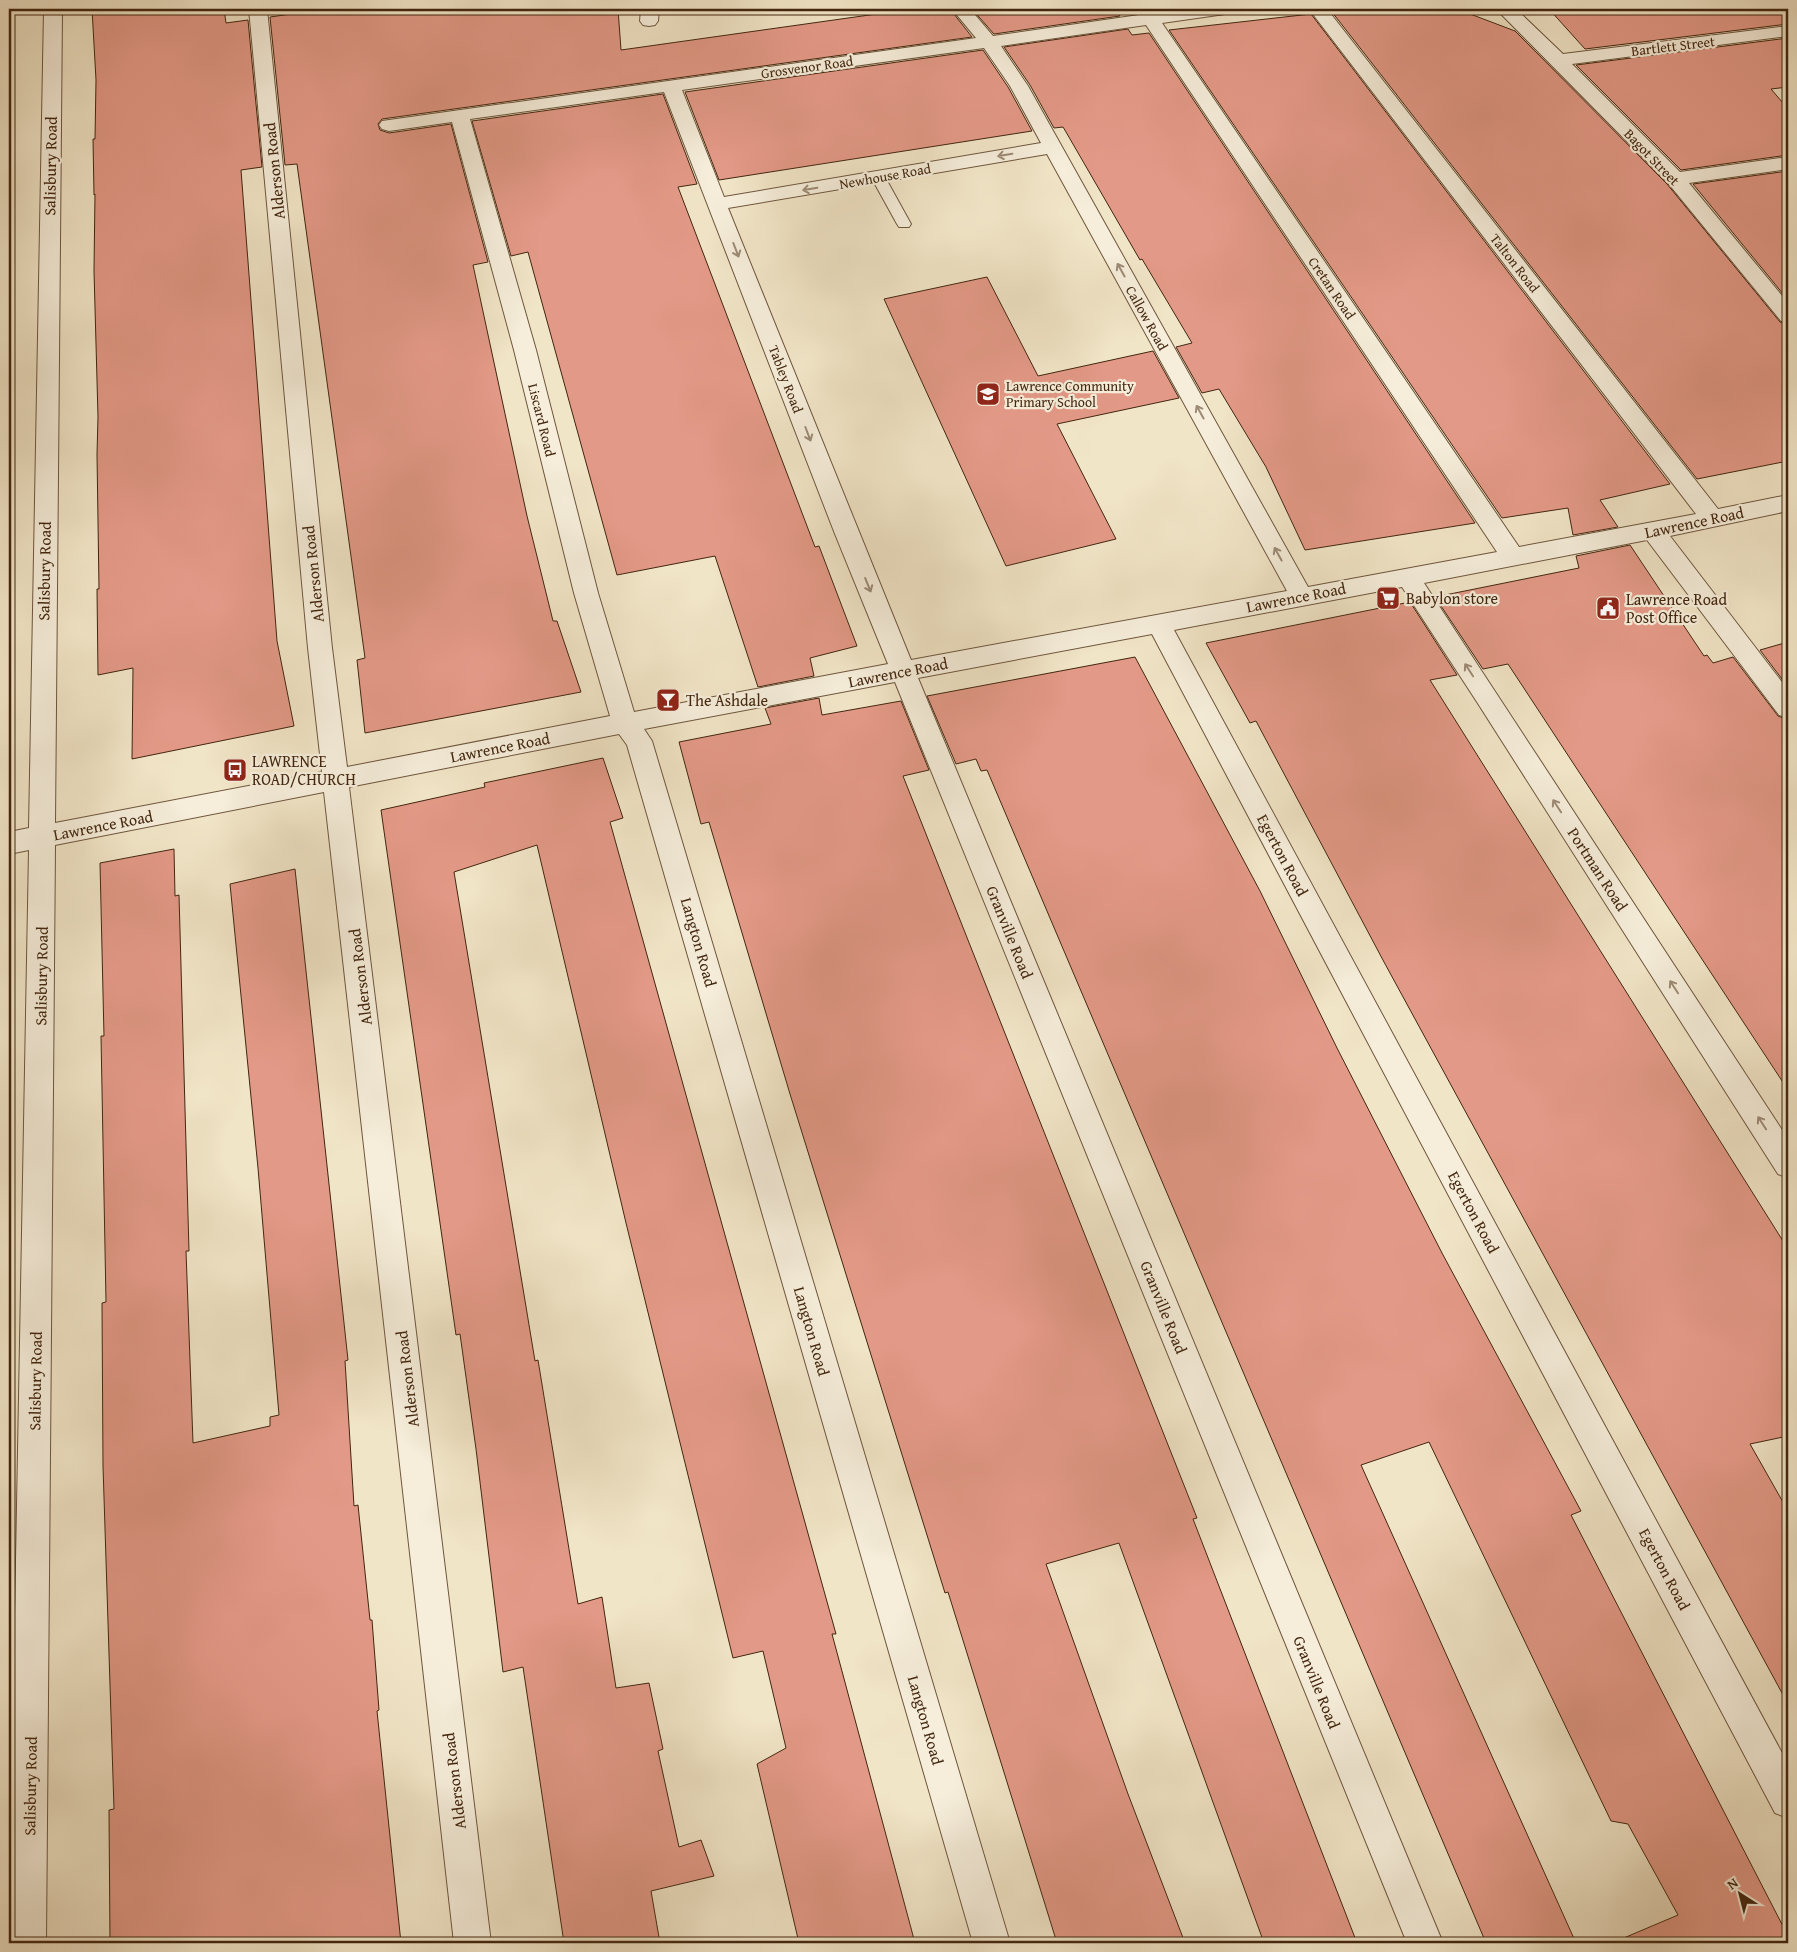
<svg xmlns="http://www.w3.org/2000/svg" width="1797" height="1952" font-family="'Gentium Book Plus',serif">
<style>
.building{fill:#e39987;stroke:#42260f}
.lines{fill:none;stroke-linecap:round;stroke-linejoin:round}
.lane-casing{stroke:#6e563d;stroke-width:2}
.street-casing{stroke:#6e563d;stroke-width:2}
.lane{fill:#f6eedb;fill-rule:evenodd}
.street{fill:#f6eedb;fill-rule:evenodd}
.oneway{stroke:#9c8a75}
.labels{text-anchor:middle;stroke-width:4.5;stroke-linejoin:round;paint-order:stroke}
.far-street-label{font-size:14px;fill:#42260f;stroke:#f6eedb}
.far-poi-label{font-size:14px;fill:#42260f;stroke:#f6eedb;text-anchor:start}
.street-label{font-size:16px;fill:#42260f;stroke:#f6eedb}
.poi-label{font-size:16px;fill:#42260f;stroke:#f6eedb;text-anchor:start}
</style>
<rect width="100%" height="100%" fill="#f1e5c7"/>
<filter id="stains"><feTurbulence type="fractalNoise" baseFrequency=".004" numOctaves="4"/><feColorMatrix values="0 0 0 0 .2 0 0 0 0 .09 0 0 0 0 .02 0 0 0 .5 -.17"/></filter>
<radialGradient id="worn" r=".72"><stop offset=".6" stop-color="#630" stop-opacity="0"/><stop offset="1" stop-color="#630" stop-opacity=".3"/></radialGradient>
<path class="building" d="M92 9H224L226 23 248 20 262 167 241 170 277 641 294 726 132 759 133 668 98 675 97 589H99L97 454 98 417 94 271 95 194 94 195 93 139H95L96 80Z
M326 9H618L621 50 912 9H950L972 37 382 119 378 124 380 130 389 133 451 124 488 262 473 265 527 516 553 621H557L581 692 365 733 357 660 365 658 297 164 285 165 270 17Z
M972 9H1115L1120 16 994 34Z
M1362 9H1457L1515 31 1667 184 1780 322 1788 325V461L1697 479 1332 12Z
M1549 9H1788V24L1585 49Z
M1311 14 1670 484 1600 500 1618 527 1573 535 1568 508 1502 518 1169 30Z
M1128 29 1132 35 1149 33 1475 523 1305 550 1266 467 1219 389 1202 393 1176 347 1192 343 1142 259 1140 260 1066 132 1063 127 1054 128 1030 85 1004 47Z
M1788 38V87L1771 89 1788 109V155L1681 170 1576 65Z
M983 50 1008 87 1032 131 719 180 685 92Z
M663 94 697 184 678 187 815 547 819 546 857 646 810 658 814 676 758 687 715 556 617 575 528 252 511 256 472 121Z
M1788 171V300L1693 184Z
M987 277 1038 376 1153 351 1179 398 1057 424 1116 539 1006 566 884 299Z
M1630 545 1704 656 1707 655 1713 663 1733 657 1778 716 1788 720V1090L1508 664 1483 669 1435 597 1579 568 1576 556Z
M1410 602 1457 675 1430 680 1788 1249V1436L1750 1444 1788 1511V1704L1384 962 1256 721 1250 723 1206 643Z
M1788 642V687L1760 650Z
M1135 657 1260 891 1337 1048 1442 1253 1581 1511 1571 1515 1788 1936V1943H1612L1678 1915 1628 1824 1611 1821 1429 1442 1361 1465 1576 1943H1486L987 770 981 771 976 759 956 764 927 696Z
M819 698 822 715 901 701 929 770 903 776 1197 1518 1193 1519 1357 1943H1264L1119 1543 1046 1564 1128 1794 1185 1943H1057L948 1592 945 1593 790 1094 709 822 701 824 679 742 771 724 765 708Z
M603 758 623 818 610 822 836 1634H832L915 1943H799L757 1764 786 1748 763 1651 733 1658 626 1223 537 845 454 872 535 1361 538 1360 578 1604 602 1597 616 1688 649 1683 663 1749 658 1751 679 1847 701 1840 714 1876 651 1891 660 1943H564L523 1667 503 1672 476 1449 460 1334 456 1335 381 810 485 787 484 783Z
M174 849 175 896 179 895 189 1251H186L193 1443 270 1426V1417L279 1415 258 1168 230 884 295 869 348 1360 345 1361 354 1506 358 1505 370 1620H372L379 1710 377 1711 401 1943H110L109 1810 114 1809 103 1466 102 1303 106 1302 101 1036H104L100 863Z"/>
<g class="lines">
<g class="lane-casing">
<path id="lane" d="M878 173 885 177 911 224 909 227H899L897 224 871 177Z"/>
</g>
<g class="street-casing">
<path id="street" d="M44 9H62L55 823 322 772 308 648 249 9H267L332 648 347 767 610 716 574 593 514 350 452 122 389 131 382 129 379 125 382 121 976 38 952 9H970L993 36 1139 15 1135 9H1153L1156 13 1188 9H1234L1231 13 1225 14 1162 23 1519 547 1696 514 1309 9H1327L1718 509 1788 495V511L1670 536 1788 690V718L1779 715 1647 540 1424 583 1788 1139V1178L1778 1174 1477 702 1402 587 1174 630 1788 1764V1818L1775 1813 1152 634 918 678 1443 1943H1407L895 682 644 729 652 741 1010 1943H973L627 745 619 734 349 787 491 1943H454L324 792 55 845 46 1943H9L29 850 9 854V832L29 828ZM1146 25 1497 552 1308 587 1028 86 1001 46ZM984 48 1010 86 1041 143 724 197 682 90ZM664 92 835 534 888 664 634 712 598 593 536 350 470 119ZM1047 154 1287 591 911 660 728 208Z
M641 9H659L658 21 655 25 649 26 643 25 640 21Z
M1496 9H1516L1563 54 1788 26V36L1572 64 1680 172 1788 157V169L1689 183 1788 303V323L1781 321 1668 183Z"/>
</g>
<use href="#lane" class="lane"/>
<use href="#street" class="street"/>
</g>
<defs><path id="oneway-shaft" d="M-6 0H5M1.5-3L5.5 0L1.5 3" fill="none" stroke-width="1.6" stroke-linecap="round" stroke-linejoin="round" transform="scale(1.25)"/></defs>
<g class="oneway">
<use href="#oneway-shaft" transform="translate(1005 155) rotate(170)"/>
<use href="#oneway-shaft" transform="translate(810 189) rotate(170)"/>
<use href="#oneway-shaft" transform="translate(736 250) rotate(69)"/>
<use href="#oneway-shaft" transform="translate(1121 270) rotate(-119)"/>
<use href="#oneway-shaft" transform="translate(1200 412) rotate(-119)"/>
<use href="#oneway-shaft" transform="translate(808 434) rotate(69)"/>
<use href="#oneway-shaft" transform="translate(1278 554) rotate(-119)"/>
<use href="#oneway-shaft" transform="translate(868 585) rotate(68)"/>
<use href="#oneway-shaft" transform="translate(1469 670) rotate(-123)"/>
<use href="#oneway-shaft" transform="translate(1557 806) rotate(-123)"/>
<use href="#oneway-shaft" transform="translate(1674 987) rotate(-123)"/>
<use href="#oneway-shaft" transform="translate(1762 1123) rotate(-123)"/>
</g>
<defs>
<g id="school-square" transform="scale(1.25)"><rect x="-9" y="-9" width="18" height="18" rx="4" fill="#8f2418" stroke="#f6eedb"/><path d="M0-5L7-2L0 1L-7-2ZM-4 1L0 2.5L4 1V4Q0 6-4 4Z" fill="#fff"/></g>
<g id="supermarket-square" transform="scale(1.25)"><rect x="-9" y="-9" width="18" height="18" rx="4" fill="#8f2418" stroke="#f6eedb"/><path d="M-6-5.5h2.5l.6 2H6L4.5 2H-2.5L-4.4-4H-6ZM-1.5 3.2a1.3 1.3 0 1 0 .1 0ZM3 3.2a1.3 1.3 0 1 0 .1 0Z" fill="#fff"/></g>
<g id="civic-square" transform="scale(1.25)"><rect x="-9" y="-9" width="18" height="18" rx="4" fill="#8f2418" stroke="#f6eedb"/><path d="M-.6-6.5H3V-4.5H.6V-3L4-1V1h2V6H-6V1h2V-1L-.6-3ZM-1.2 2.5V6h2.4V2.5Z" fill="#fff"/></g>
<g id="bar-square" transform="scale(1.25)"><rect x="-9" y="-9" width="18" height="18" rx="4" fill="#8f2418" stroke="#f6eedb"/><path d="M-6-5H6L.8 .8V4.5H3.5V6h-7V4.5H-.8V.8Z" fill="#fff"/></g>
<g id="bus-square" transform="scale(1.25)"><rect x="-9" y="-9" width="18" height="18" rx="4" fill="#8f2418" stroke="#f6eedb"/><path d="M-5-6H5V4H4V6H2V4H-2V6H-4V4H-5ZM-3.5-4V0h7V-4ZM-3.5 1.2v1.5H-2V1.2ZM2 1.2v1.5H3.5V1.2Z" fill="#fff"/></g>
</defs>
<g fill-rule="evenodd">
<use href="#school-square" x="988" y="394"/>
<use href="#supermarket-square" x="1388" y="598"/>
<use href="#civic-square" x="1608" y="608"/>
<use href="#bar-square" x="668" y="700"/>
<use href="#bus-square" x="235" y="770"/>
</g>
<g class="labels">
<g class="far-street-label">
<text transform="translate(1673 46) rotate(-7)" y="5">Bartlett Street</text>
<text transform="translate(807 67) rotate(-8)" y="5">Grosvenor Road</text>
<text transform="translate(1652 157) rotate(46)" y="5">Bagot Street</text>
<text transform="translate(885 176) rotate(-10)" y="5">Newhouse Road</text>
<text transform="translate(1515 263) rotate(52)" y="5">Talton Road</text>
<text transform="translate(1332 288) rotate(56)" y="5">Cretan Road</text>
<text transform="translate(1147 318) rotate(61)" y="5">Callow Road</text>
<text transform="translate(786 379) rotate(69)" y="5">Tabley Road</text>
<text transform="translate(542 420) rotate(76)" y="5">Liscard Road</text>
</g>
<g class="far-poi-label">
<text x="1006" y="391">Lawrence Community<tspan x="1006" dy="16">Primary School</tspan></text>
</g>
<g class="street-label">
<text transform="translate(50 166) rotate(-89)" y="6">Salisbury Road</text>
<text transform="translate(274 171) rotate(-96)" y="6">Alderson Road</text>
<text transform="translate(1694 522) rotate(-12)" y="6">Lawrence Road</text>
<text transform="translate(44 571) rotate(-89)" y="6">Salisbury Road</text>
<text transform="translate(313 574) rotate(-96)" y="6">Alderson Road</text>
<text transform="translate(1296 597) rotate(-11)" y="6">Lawrence Road</text>
<text transform="translate(898 672) rotate(-11)" y="6">Lawrence Road</text>
<text transform="translate(500 747) rotate(-11)" y="6">Lawrence Road</text>
<text transform="translate(103 825) rotate(-11)" y="6">Lawrence Road</text>
<text transform="translate(1283 855) rotate(62)" y="6">Egerton Road</text>
<text transform="translate(1598 869) rotate(57)" y="6">Portman Road</text>
<text transform="translate(1010 932) rotate(68)" y="6">Granville Road</text>
<text transform="translate(699 942) rotate(74)" y="6">Langton Road</text>
<text transform="translate(41 976) rotate(-89)" y="6">Salisbury Road</text>
<text transform="translate(360 977) rotate(-97)" y="6">Alderson Road</text>
<text transform="translate(1474 1212) rotate(62)" y="6">Egerton Road</text>
<text transform="translate(1164 1307) rotate(68)" y="6">Granville Road</text>
<text transform="translate(812 1331) rotate(74)" y="6">Langton Road</text>
<text transform="translate(407 1379) rotate(-97)" y="6">Alderson Road</text>
<text transform="translate(35 1381) rotate(-89)" y="6">Salisbury Road</text>
<text transform="translate(1665 1569) rotate(62)" y="6">Egerton Road</text>
<text transform="translate(1317 1682) rotate(68)" y="6">Granville Road</text>
<text transform="translate(926 1720) rotate(74)" y="6">Langton Road</text>
<text transform="translate(454 1781) rotate(-97)" y="6">Alderson Road</text>
<text transform="translate(30 1786) rotate(-89)" y="6">Salisbury Road</text>
</g>
<g class="poi-label">
<text x="1406" y="604">Babylon store</text>
<text x="1626" y="605">Lawrence Road<tspan x="1626" dy="18">Post Office</tspan></text>
<text x="686" y="706">The Ashdale</text>
<text x="252" y="767">LAWRENCE<tspan x="252" dy="18">ROAD/CHURCH</tspan></text>
</g>
</g>
<rect width="1797" height="1952" fill="none" stroke="#f1e5c7" stroke-width="30"/>
<rect x="10" y="10" width="1777" height="1932" fill="none" stroke="#42260f" stroke-width="2.5"/>
<rect x="15" y="15" width="1767" height="1922" fill="none" stroke="#42260f"/>
<g transform="translate(1740 1894) rotate(324)" stroke="#f6eedb" stroke-width="4" paint-order="stroke">
<path d="M0-4L9 19L0 12L-9 19Z" fill="#42260f"/>
<text y="-8" font-size="14" font-weight="bold" text-anchor="middle" fill="#42260f">N</text>
</g>
<rect width="100%" height="100%" filter="url(#stains)"/>
<rect width="100%" height="100%" fill="url(#worn)"/>
</svg>
